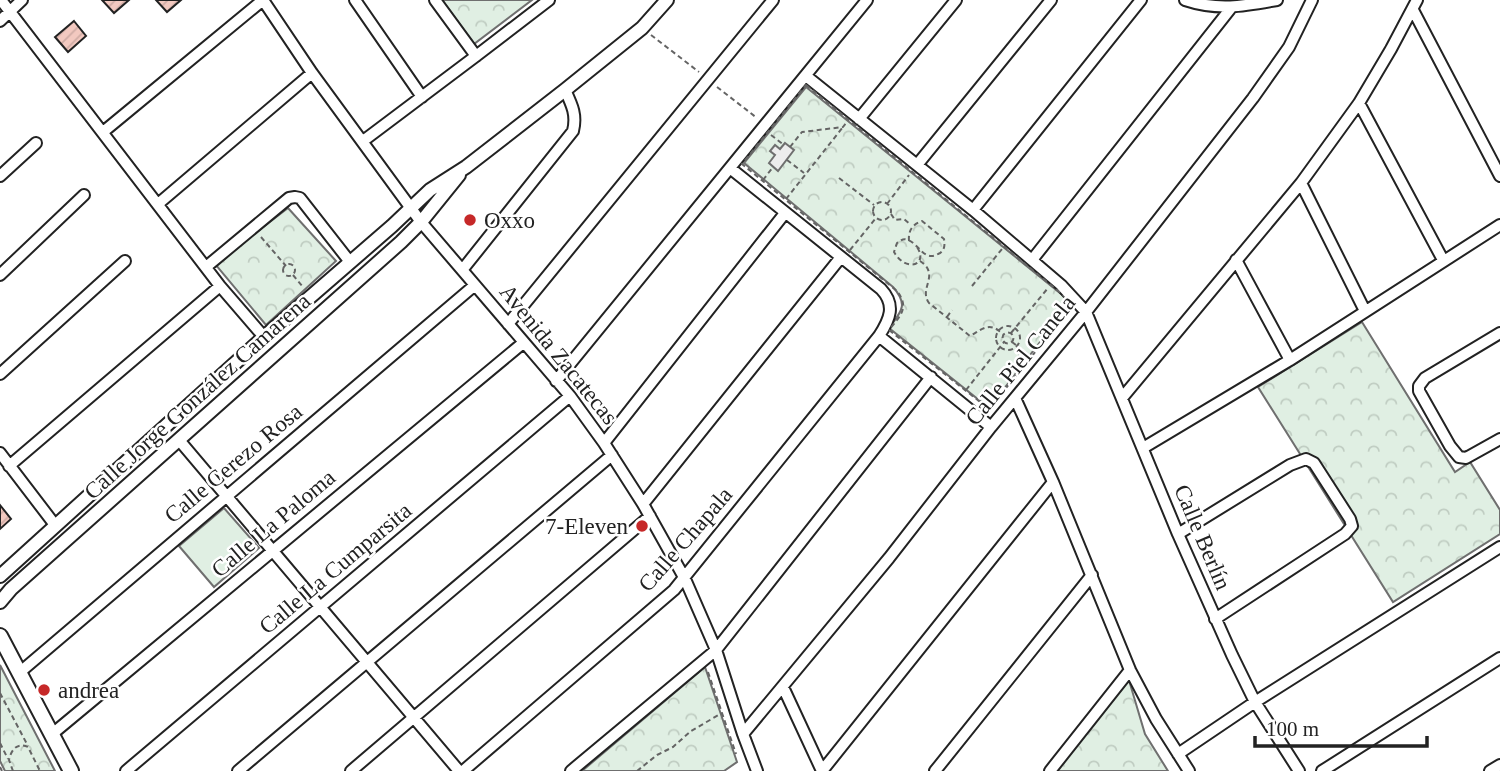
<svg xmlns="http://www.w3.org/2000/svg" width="1500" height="771" font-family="Georgia,serif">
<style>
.grass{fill:#e0efe3;stroke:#6f6f6f;stroke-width:2}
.park{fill:url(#park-crowns);stroke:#6f6f6f;stroke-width:2}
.parking{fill:#ededed;stroke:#6f6f6f;stroke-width:2}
.building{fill:url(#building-hatch);stroke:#222;stroke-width:2}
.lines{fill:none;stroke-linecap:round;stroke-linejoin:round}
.minor-casing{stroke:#222;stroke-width:14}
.tertiary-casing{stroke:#222;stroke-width:16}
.secondary-casing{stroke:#222;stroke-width:18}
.path{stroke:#646464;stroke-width:2;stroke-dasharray:5 3.5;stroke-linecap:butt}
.minor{stroke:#fff;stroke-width:10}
.tertiary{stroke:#fff;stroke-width:12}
.secondary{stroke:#fff;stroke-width:14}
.poi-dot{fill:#c62828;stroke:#fff;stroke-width:2.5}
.labels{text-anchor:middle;stroke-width:5;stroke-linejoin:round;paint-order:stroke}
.poi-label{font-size:23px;fill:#222;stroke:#fff;text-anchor:start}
.street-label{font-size:23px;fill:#222;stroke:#fff}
</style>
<defs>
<pattern id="park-crowns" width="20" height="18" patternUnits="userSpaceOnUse" patternTransform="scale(1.75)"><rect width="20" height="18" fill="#e0efe3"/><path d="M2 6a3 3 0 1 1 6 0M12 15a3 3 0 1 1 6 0" fill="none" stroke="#c0cdc2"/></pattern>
<pattern id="building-hatch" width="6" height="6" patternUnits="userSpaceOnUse" patternTransform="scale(1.75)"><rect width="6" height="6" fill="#f3c9c0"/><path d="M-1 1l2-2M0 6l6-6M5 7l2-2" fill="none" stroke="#d0aca5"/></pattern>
</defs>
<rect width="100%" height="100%" fill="#fff"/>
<path class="grass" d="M224 508 259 548 214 587 179 546Z"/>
<path class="park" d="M442 0H532L474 44Z
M806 87 1071 302 989 408 889 328C901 312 909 305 893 287L744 163Z
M288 208 336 261 266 325 215 264Z
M1362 322 1455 472 1470 462 1500 510V534L1393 602 1258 387Z
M0 665 55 771H5L0 761Z
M705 667 737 762 724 771H582Z
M1128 677 1145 734 1168 771H1054Z"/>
<path class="parking" d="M785 143 794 150 778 171 769 163 775 155 770 151 775 145 780 149Z"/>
<path class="building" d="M102 0H129L114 13Z
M156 0H181L167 12Z
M74 21 86 36 68 52 55 37Z
M0 505 11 519 0 529Z"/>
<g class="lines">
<g class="minor-casing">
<path id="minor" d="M1 0 220 286 264 337
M355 0 422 97
M435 0 476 56
M1185 0C1218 11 1244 6 1277 0
M1413 10 1500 176
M0 21 22 0
M806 76 973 210 1061 285 1086 312 1178 534 1232 655 1255 702 1299 771
M1359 103 1443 260
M859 119 956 0
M103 132 263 0 312 73 421 222 570 396 604 443 643 504 685 579 716 650 743 734 757 771
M363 141 476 56 549 0
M917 165 1051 0
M0 176 36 143
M1301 183 1365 311
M158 204 312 73
M973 210 1141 0
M1032 260 1231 8
M1236 260 1290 360
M206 267 289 198 295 197 300 198 350 262
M463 269 573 131C577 115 572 105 565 90
M0 275 84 195
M508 324 773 0
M1500 333 1425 378 1419 386V391L1450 446 1459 457 1466 458 1500 439
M879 336 991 427
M0 374 125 261
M556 381 867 0
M1015 398 1053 482 1130 670 1156 719 1189 771
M1122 398 1301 183 1359 103 1391 49 1417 0
M179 440 459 771
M604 443 785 213
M1143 448 1290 360 1500 225
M0 453 55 525
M9 466 220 286
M643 504 841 257
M1178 534 1290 465 1306 459 1314 463 1350 519 1352 526 1345 534 1215 619
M19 673 475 285
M783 687 822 771
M743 734 889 558 991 427 1086 312 1253 98 1289 47 1312 0
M51 735 523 343
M1178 754 1255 702 1500 547
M126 771 570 396
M238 771 612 455
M351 771 650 516
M463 771 674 590 879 336C890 319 896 305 881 289L730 168
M571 771 716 650 931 377
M822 771 1053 482
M935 771 1092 575
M1050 771 1130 670
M1322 771 1500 658
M1490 771 1500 765"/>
</g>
<g class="tertiary-casing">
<path id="tertiary" d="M0 576 264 337 392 226 430 190 466 167 565 90 642 28 667 0
M0 602 11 589 401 242 421 222 459 175"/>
</g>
<g class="secondary-casing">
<path id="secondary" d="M0 636 71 771"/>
</g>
<path class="path" d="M651 35 699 72
M806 85 1074 304 989 409 889 330C900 316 910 308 897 291L742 164Z
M717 87 757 118
M771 135 784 145
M790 147 802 132 843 127 846 123
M787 160 804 173
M839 178 874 205
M763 180 773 167
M786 199 843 127
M873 211a9 9 0 1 1 18 0a9 9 0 1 1-18 0Z
M887 204 909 175
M891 214 895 220 904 219 911 225
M261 237 286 266
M909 241C908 230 913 224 922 221L944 239C945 245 945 251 938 254 924 262 919 244 908 240 903 238 902 240 897 243L894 252C906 273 929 265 917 247
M850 250 876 218
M920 261C941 275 918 288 929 303L970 336C983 329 989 321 1003 334
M283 270a6 6 0 1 1 12 0a6 6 0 1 1-12 0Z
M293 275 303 287
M972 286 1002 249
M947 317 952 310
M996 338a12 12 0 1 1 24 0a12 12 0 1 1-24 0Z
M1002.5 338a5.5 5.5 0 1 1 11 0a5.5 5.5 0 1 1-11 0Z
M1011 333 1048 288
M1012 342 1030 356
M966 390 1004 342
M708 672 736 754
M0 693 28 746
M0 743 8 759
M0 767 2 771
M13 771 9 760C11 750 17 742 28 747L40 771
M637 771 657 755 673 747 691 731 722 713"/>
<use href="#minor" class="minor"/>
<use href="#tertiary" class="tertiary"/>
<use href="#secondary" class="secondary"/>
</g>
<g class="poi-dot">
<circle cx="470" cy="220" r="7"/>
<circle cx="642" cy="526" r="7"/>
<circle cx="44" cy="690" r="7"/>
</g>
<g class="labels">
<g class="poi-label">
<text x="484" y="228">Oxxo</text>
<text x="628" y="534" text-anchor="end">7-Eleven</text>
<text x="58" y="698">andrea</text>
</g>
<g class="street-label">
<text transform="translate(559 354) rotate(51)" y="8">Avenida Zacatecas</text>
<text transform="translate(1020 360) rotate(-51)" y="8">Calle Piel Canela</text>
<text transform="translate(197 396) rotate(-42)" y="8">Calle Jorge González Camarena</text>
<text transform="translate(233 463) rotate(-40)" y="8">Calle Cerezo Rosa</text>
<text transform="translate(273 523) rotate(-40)" y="8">Calle La Paloma</text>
<text transform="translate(1203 537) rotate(67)" y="8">Calle Berlín</text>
<text transform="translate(685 539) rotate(-49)" y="8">Calle Chapala</text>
<text transform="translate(335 568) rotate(-40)" y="8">Calle La Cumparsita</text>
</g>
</g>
<path d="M1255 736v10h172v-10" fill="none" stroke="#222222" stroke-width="3.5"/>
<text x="1266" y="736" font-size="21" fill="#222222" stroke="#ffffff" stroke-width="5" paint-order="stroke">100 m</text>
</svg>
